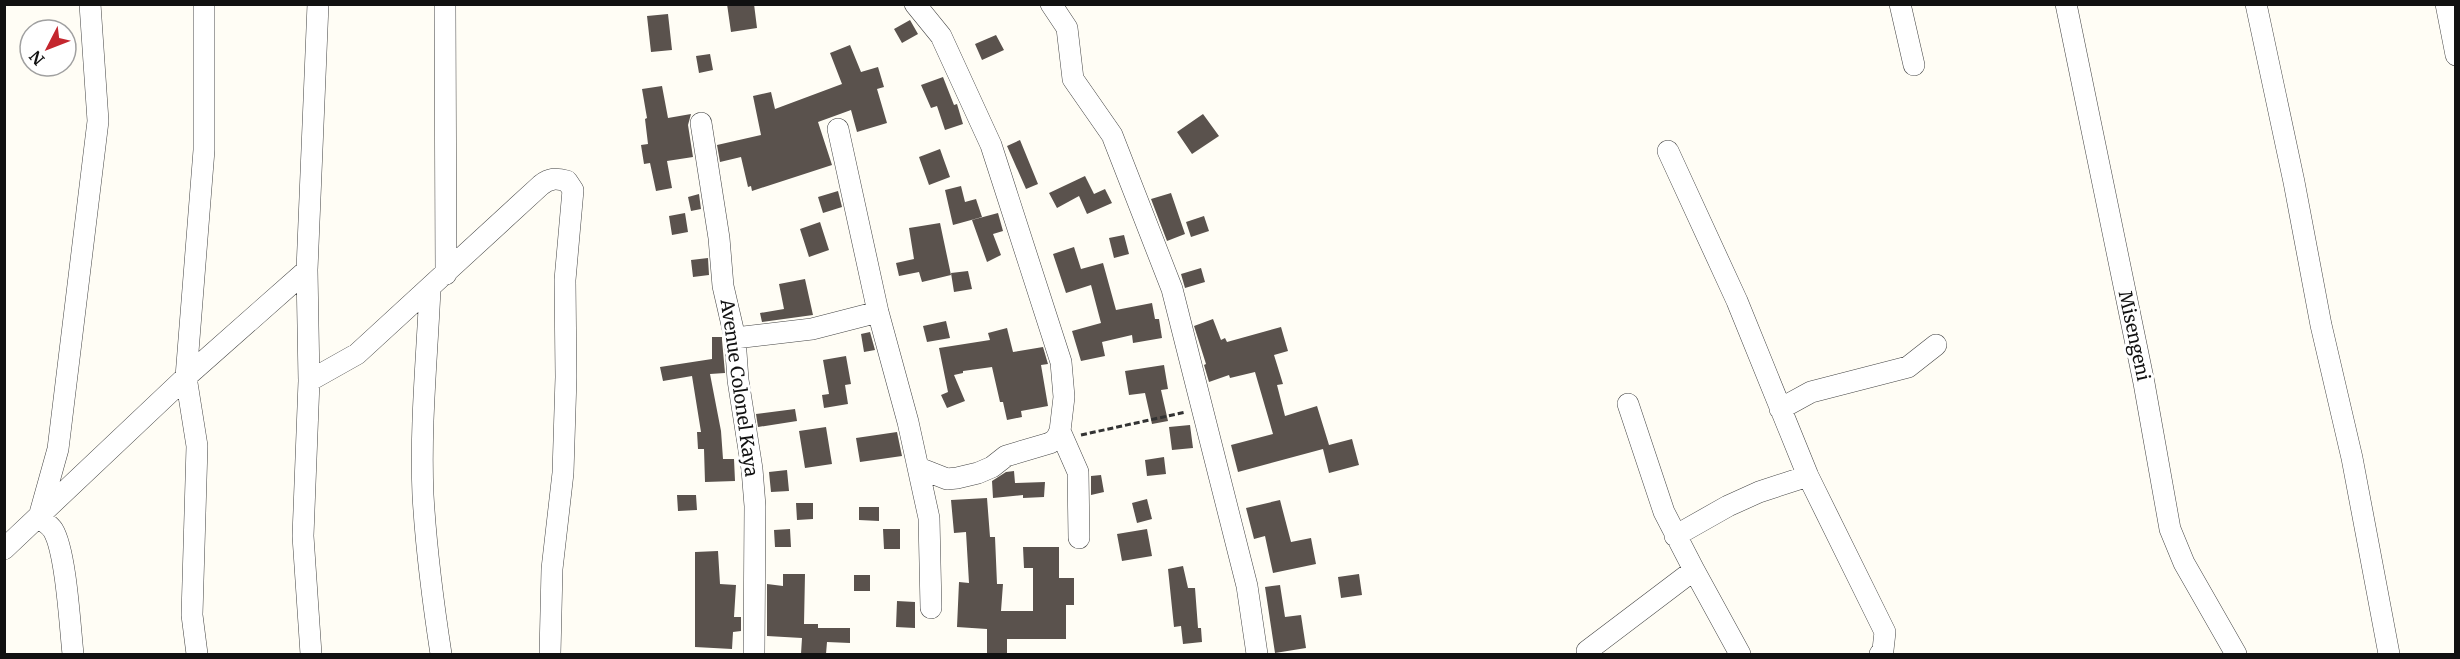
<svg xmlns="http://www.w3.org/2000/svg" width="2460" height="659" font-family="Merriweather,serif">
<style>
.building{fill:#5a524d}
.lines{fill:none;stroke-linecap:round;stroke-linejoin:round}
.street-casing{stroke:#444;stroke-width:22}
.path{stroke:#333;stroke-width:3;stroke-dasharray:6 3;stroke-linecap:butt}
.street{stroke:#fff;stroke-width:21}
.labels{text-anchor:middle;stroke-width:6;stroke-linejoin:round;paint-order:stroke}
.street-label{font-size:18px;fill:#111;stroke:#fff}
</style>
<rect width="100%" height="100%" fill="#fffdf5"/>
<path class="building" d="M727 4H754L757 28 731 32Z
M668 14 672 50 651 52 647 16Z
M910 20 918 34 902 43 894 29Z
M996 35 1004 50 982 60 975 44Z
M850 45 861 72 878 67 884 87 877 89 887 123 857 132 851 110 818 122 832 165 752 191 751 186 748 187 741 157 720 162 717 145 761 135 753 96 771 92 775 109 842 84 830 53Z
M710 54 713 70 699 73 696 56Z
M943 77 954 105 957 104 963 124 945 130 937 106 931 108 921 85Z
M662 86 668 118 691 114 688 125 693 157 667 161 672 188 656 191 650 163 644 164 641 145 648 144 645 119 647 118 642 89Z
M1203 114 1219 136 1192 154 1177 132Z
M1020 140 1038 184 1026 189 1007 146Z
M940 149 950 177 929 185 919 157Z
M1085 176 1094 194 1105 189 1112 203 1087 214 1079 196 1057 208 1049 193Z
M961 186 965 202 976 199 982 217 953 225 945 190Z
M838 191 842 207 823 213 818 197Z
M1171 193 1185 234 1167 241 1151 199Z
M699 194 701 209 691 211 688 197Z
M685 213 688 232 672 235 669 216Z
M998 213 1003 231 993 234 1001 255 987 262 972 220Z
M1204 216 1209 231 1191 237 1186 222Z
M820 222 829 250 809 257 800 229Z
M940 223 951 275 922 282 919 272 899 276 896 263 914 259 909 228Z
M1124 235 1129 254 1114 258 1109 238Z
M1074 247 1081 269 1103 263 1116 310 1152 303 1155 319H1159L1162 338 1133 343 1132 335 1102 342 1105 356 1081 361 1072 331 1101 323 1091 285 1066 293 1053 254Z
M708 258 709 275 693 277 691 260Z
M1201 268 1205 282 1185 288 1181 274Z
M968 271 972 289 954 292 951 273Z
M805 279 813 315 762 322 760 313 784 309 779 284Z
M1213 319 1221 340 1225 338 1227 342 1281 327 1288 351 1274 355 1283 384 1277 385 1285 416 1317 406 1329 445 1352 439 1359 465 1329 473 1323 449 1238 472 1231 445 1273 434 1255 372 1230 378 1229 375 1209 382 1204 365 1206 364 1194 326Z
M946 321 950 338 927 342 923 326Z
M1007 328 1013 352 1043 347 1048 364 1041 365 1048 406 1021 411 1022 417 1007 420 1003 402H1000L992 367 963 371V373L954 375 965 401 947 408 941 395 948 392 939 348 990 340 988 333Z
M870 332 875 350 864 352 861 334Z
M712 337H722V340L725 373 710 374 721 431 723 459H734L735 481 705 482 704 449H698L697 432H701L692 376 663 381 660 367 712 359Z
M846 356 851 384 845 385 848 404 824 408 822 395 829 394 823 360Z
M1164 365 1168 389 1161 390 1168 421 1152 424 1145 393 1129 395 1125 371Z
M795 409 797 421 758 427 756 414Z
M1190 425 1193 448 1172 450 1169 427Z
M826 427 832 464 805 468 799 431Z
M897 432 902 456 860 462 856 438Z
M1164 457 1166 474 1147 476 1145 460Z
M787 470 789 491 771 492 769 472Z
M1014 471 1015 483 1045 482 1044 497 1023 498V495L993 498 992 481 1006 472Z
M1101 475 1104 492 1091 495V476Z
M677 495H696L697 510 678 511Z
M987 498 990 537H995L997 584H1003L1001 611H1033V568H1024L1023 547H1059V578H1074V605H1066V639H1007V654H987V629L957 627 959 582 969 583 966 532 954 533 951 500Z
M1147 499 1152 519 1137 523 1132 503Z
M1280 500 1291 542 1311 538 1316 564 1273 573 1265 536 1254 539 1246 508Z
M796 503H813V519L797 520Z
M859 507H879V521L859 520Z
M790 529 791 547H775L774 530Z
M883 529H900V549H884Z
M1147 529 1152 556 1122 561 1117 534Z
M718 551 720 584 736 585 734 617H741V631L733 632 732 649 695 647V552Z
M1183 566 1188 588H1195L1198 628H1201L1202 642 1183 644 1181 626 1174 627 1168 569Z
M783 574H805L804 624H818V628H850V643L827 642 826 654H801L802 638 767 636V584L783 586Z
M1359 574 1362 595 1341 598 1338 577Z
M854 575H870V591H854Z
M1280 585 1285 617 1301 615 1306 648 1275 653 1265 587Z
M897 601 915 602V628L896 627Z"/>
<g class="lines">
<g class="street-casing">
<path id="street" d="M445 4 446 274
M915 4 941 36 991 145 1061 362 1064 397 1060 431 1056 439 1050 443 1006 456 992 467 978 473 957 478 947 479 919 468
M1051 4 1067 28 1073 79 1112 135 1172 289 1247 586 1257 654
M1900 4 1914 65
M2066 4 2144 383 2170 529 2184 563 2236 654
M2256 4 2294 182 2321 325 2352 458 2389 654
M2446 4 2456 55
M701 123 719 238 723 286 735 338 738 380 752 469 755 506 754 654
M838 129 878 312 908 422 929 518 931 608
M1668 151 1737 301 1808 476 1885 632 1883 650 1880 654
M430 289C427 357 420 427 423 495 426 548 433 602 441 654
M735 338 812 329 878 312
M309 381 357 354 541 185C550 178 556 178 567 181L573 190 565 280 566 377 563 473 552 569 550 654
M1628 404 1664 512 1694 570
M1780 409 1811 392 1908 367 1936 345
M1060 431 1078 472 1079 538
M1675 536 1728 506 1759 492 1808 476
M4 549 186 377 307 270
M1587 651 1694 570 1740 654
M73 654C70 627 66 551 53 530 50 525 43 521 39 517L58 449 98 121 90 4
M197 654 192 615 197 446 186 377 204 150V4
M311 654 303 536 309 381 307 270 318 4"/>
</g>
<path class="path" d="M1081 435 1186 412"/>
<use href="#street" class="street"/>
</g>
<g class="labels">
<g class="street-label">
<text transform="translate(2134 336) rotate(78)" y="6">Misengeni</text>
<text transform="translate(739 388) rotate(82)" y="6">Avenue Colonel Kaya</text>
</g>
</g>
<rect width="2460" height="659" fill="none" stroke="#111111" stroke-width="12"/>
<g transform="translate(48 48) rotate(228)"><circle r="28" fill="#ffffff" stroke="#a0a0a0" stroke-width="1.5"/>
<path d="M0-4.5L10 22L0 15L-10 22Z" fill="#c4262e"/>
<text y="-9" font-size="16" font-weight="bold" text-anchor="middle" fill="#111111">N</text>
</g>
</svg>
